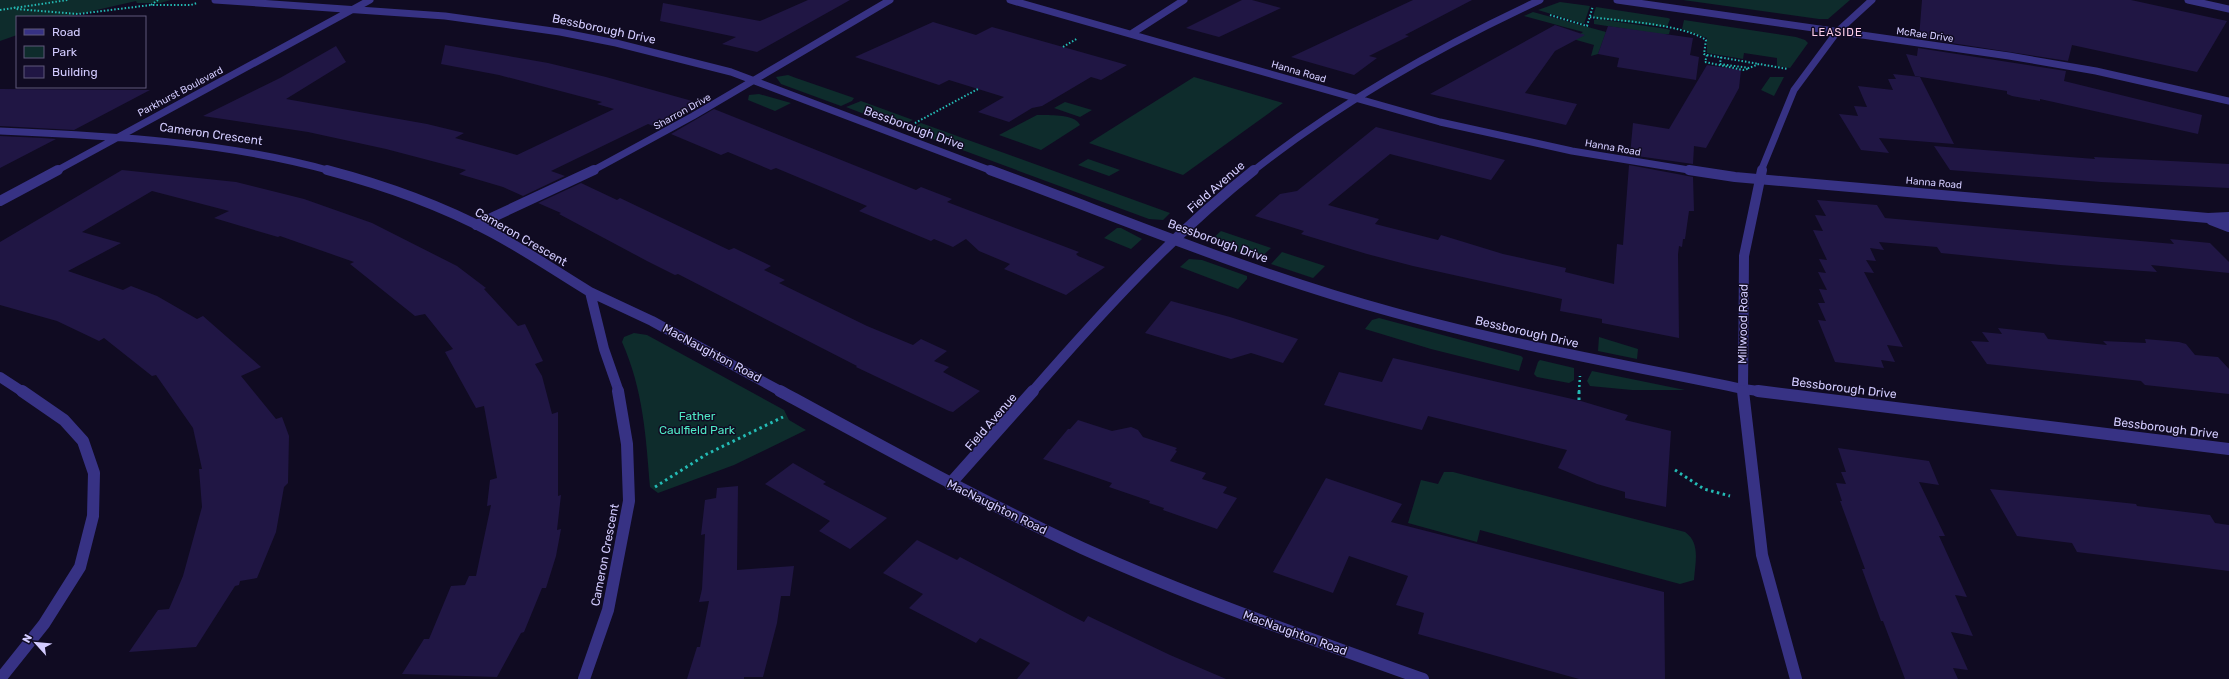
<svg xmlns="http://www.w3.org/2000/svg" width="2229" height="679" font-family="Rubik,sans-serif">
<style>
.green{fill:#0e2c2c}
.building{fill:#201644}
.lines{fill:none;stroke-linecap:round;stroke-linejoin:round}
.path-far2{stroke:#24bbb5;stroke-width:2;stroke-dasharray:1.5 2;stroke-linecap:butt}
.path-far1{stroke:#24bbb5;stroke-width:2.5;stroke-dasharray:2 3;stroke-linecap:butt}
.path{stroke:#24bbb5;stroke-width:3;stroke-dasharray:2.5 3.5;stroke-linecap:butt}
.minor-far2{stroke:#373284;stroke-width:7}
.minor-far1{stroke:#373284;stroke-width:10}
.minor{stroke:#373284;stroke-width:12}
.tertiary-far2{stroke:#373284;stroke-width:7}
.tertiary-far1{stroke:#373284;stroke-width:10}
.tertiary{stroke:#373284;stroke-width:12}
.labels{text-anchor:middle;stroke-width:3;stroke-linejoin:round;paint-order:stroke}
.far-street-label{font-size:10px;fill:#d3ccff;stroke:#100b22}
.far-neighbourhood-label{font-size:11px;letter-spacing:1px;fill:#ffceec;stroke:#100b22}
.street-label{font-size:12px;fill:#d3ccff;stroke:#100b22}
.park-label{font-size:12px;fill:#4fe8c5;stroke:#100b22}
</style>
<rect width="100%" height="100%" fill="#100b22"/>
<path class="green" d="M0 0H171L160 3H137L136 1 66 17H17V35L0 41Z
M1683 0H1850L1828 19H1819Z
M1560 2 1590 6 1584 24 1538 10Z
M1596 7 1668 18 1670 19 1667 27H1664L1596 18 1593 16Z
M1533 12 1606 32 1598 54 1591 56 1594 45 1573 39 1583 32 1524 16Z
M1598 19 1667 29 1670 30 1669 34H1659L1594 24V20Z
M1684 20 1796 37 1805 40 1808 43 1790 68 1777 66V58L1744 53 1743 59 1707 53V38L1682 29Z
M788 75 796 78 854 98 852 101 841 106 781 84 776 77Z
M1194 77 1283 103 1183 175 1089 143Z
M1770 77H1784L1774 96 1761 90Z
M759 94 791 103 775 111 748 100 749 95Z
M861 101 913 120 898 127 846 107Z
M1065 102 1092 110 1080 117 1054 108Z
M1037 115C1048 115 1076 114 1080 125L1041 150 999 135Z
M921 123 1170 213 1163 220 1149 219 908 130Z
M1088 159 1120 170 1109 176 1078 165Z
M1117 228H1121L1142 239 1131 249 1104 238Z
M1221 231 1271 248 1259 259 1222 246 1211 240Z
M1282 252 1325 266 1313 278 1271 264Z
M1189 259 1202 260 1247 276V279L1238 289 1180 267Z
M1379 318 1521 356 1523 358 1519 371 1431 349 1365 329 1372 320Z
M634 333 647 335 784 410 789 420 806 430 734 465 658 493 650 487C646 436 643 389 622 342L624 337Z
M1599 337 1638 349 1637 359 1598 351Z
M1540 360 1574 368V380L1569 383 1537 377 1534 374 1538 362Z
M1592 371 1685 390H1632L1590 386 1587 381Z
M1444 472H1453L1685 532C1701 543 1695 563 1694 580L1680 584 1480 530 1477 542 1408 523 1421 480 1438 484Z"/>
<path class="building" d="M808 0H850L757 52 722 44 736 37 660 21 663 3 760 21Z
M1242 0H1252L1281 8 1219 37 1186 28Z
M1413 0H1472L1405 35 1409 36 1369 56 1377 58 1354 75 1291 57Z
M1922 0H2131L2227 21 2197 72 2072 45 2068 61 1919 38Z
M933 22 976 35 992 27 1127 65 1101 80 1091 77 1042 106 1032 108 1009 122 978 112 1004 97 949 80 939 85 855 57Z
M1555 25 1585 35 1555 51 1525 93 1577 104 1566 125 1430 94Z
M1608 26 1693 38 1690 55 1699 57 1696 80 1617 67 1619 58 1598 54Z
M445 45 548 63 606 77 703 104 660 128 648 124 551 171 565 176 523 196 503 187 459 174 466 170 386 149 308 132 203 116 280 78 336 46 346 62 286 99 427 124 464 133 455 138 517 155 614 109 597 104 602 102 499 75 441 64Z
M1918 48 2066 71 2064 81 2202 115 2198 134 2040 99V101L2012 96 2007 94V91L1915 76 1906 54 1917 56Z
M1707 65 1741 70 1739 88 1706 148 1694 146 1693 164 1630 155 1633 123 1669 129Z
M1893 74 1920 77 1954 144 1879 138 1889 153 1861 150 1839 114 1858 116 1854 106 1867 107 1858 86 1893 90 1888 79H1896Z
M0 89 150 90 74 130 0 126Z
M714 109 916 190 921 187 952 199 947 202 1079 252 1076 254 1078 256 1105 267 1066 295 1004 269 1010 264 979 251 966 239 953 247 934 239 931 241 859 211 867 206 776 168 771 170 728 152 721 155 671 134Z
M1376 127 1505 160 1491 180 1390 154 1328 205 1379 219 1375 224 1438 240 1441 235 1503 254 1566 268 1565 272 1614 284 1617 244 1623 245 1629 165 1693 177 1694 211H1689L1685 239H1683L1682 247 1679 246 1678 254 1679 338 1602 323V319L1560 311 1562 299 1413 266 1367 254 1301 234 1304 231 1255 216 1280 194 1297 191Z
M0 136 42 138 56 139 0 168Z
M1934 146 2095 159 2094 157 2229 164V188L2101 182 1950 170Z
M122 170 236 182 304 199 372 223 457 266 486 288 484 289 518 326 525 324 543 361 535 364 542 376 552 414 558 412V496L561 495 557 530 561 529 556 556 546 588H542L524 632 521 633 497 677 402 674 424 639H429L451 586 465 585 469 576H476L491 505 487 506 490 480 497 478 484 406 476 408 445 352 453 349 425 314 415 316 350 264 354 262 280 236 278 237 214 218 229 211 152 191 82 232 121 243 68 271 123 290 131 286 157 296 197 319 203 316 261 367 241 376 276 419 282 417 289 436 288 483 284 487 276 532 257 578 240 581 239 585 235 586 196 647 129 652 158 610 169 609 183 576 202 507 199 469H202L193 428 156 375 152 376 104 338 99 341 57 321 0 305V242Z
M581 183 617 200 620 198 729 250 734 248 771 266 764 270 785 280 779 283 867 326 913 345 921 339 947 351 934 361 949 367 943 372 980 391 953 412 949 411 856 367 857 366 678 274 675 275 647 261 559 214 561 213 538 203Z
M1817 200 1877 205 1885 218 2174 244 2170 239 2210 243 2229 262V273L2151 265 2157 272 2060 265 1941 253 1937 247 1879 242 1884 250 1870 248 1876 261 1866 260 1874 273 1864 272 1903 347 1887 345 1895 362 1881 360 1884 368 1835 362 1818 320 1826 321 1818 303H1825L1819 289 1827 290 1818 272 1826 273 1819 259 1827 260 1813 230 1823 231 1815 215 1826 216Z
M1171 301 1230 317 1298 339 1283 363 1251 353 1231 359 1145 333Z
M1998 328 2044 333 2048 339 2107 345 2103 341 2146 343 2145 339 2179 342 2186 344 2195 355 2218 357 2229 369V394L2145 385 2141 381 1987 364 1971 341 1989 342 1982 332 2002 334Z
M1393 358 1581 401 1628 415 1625 420 1671 431 1666 507 1625 498V492L1597 484 1558 468 1567 450 1428 416 1422 430 1324 405 1339 372 1382 382Z
M1078 420 1112 431 1131 427 1138 430 1143 437 1177 448 1175 450 1177 451 1170 461 1206 473 1202 479 1227 487 1223 493 1237 498 1217 529 1163 510 1164 508 1149 503 1150 501 1109 487 1112 483 1043 459 1068 429H1070Z
M1838 448 1929 461 1939 485 1919 482 1945 536H1939L1967 597 1955 595 1973 636 1951 632 1968 670 1953 668 1958 679H1905L1883 621H1881L1862 569H1865L1840 501H1842L1836 483 1846 484 1841 472H1846Z
M793 463 826 482 823 484 887 518 850 549 819 531 830 521 765 484Z
M1326 478 1402 504 1391 522 1664 592 1665 679H1579L1418 634 1424 613 1396 605 1408 576 1349 556 1333 593 1273 572Z
M738 486 737 570 794 566 790 596H781L777 623 763 677H744V679H687L697 647H700L709 601 699 602 702 589 705 534 701 535 705 500 716 498 717 488Z
M1990 489 2136 504 2137 506 2210 515 2215 523 2229 525V571L2077 552 2072 543 2017 536Z
M917 540 957 560 960 557 1070 615 1084 622 1088 616 1170 655 1226 679H1017L1030 663 980 638 976 643 909 608 923 594 883 573Z"/>
<g class="lines">
<path class="path-far2" d="M158 0 151 5H191L197 3
M14 7 16 9 78 14 151 5
M0 10 68 0
M1550 15 1587 26 1593 6
M1590 17C1620 21 1682 24 1706 40L1704 54 1707 55 1705 62
M1063 47 1078 38
M1707 55 1759 64
M1721 57 1720 64 1749 68 1759 64 1788 69
M1705 62 1743 70 1748 69
M915 123 978 89"/>
<path class="path-far1" d="M1579 392 1580 376"/>
<path class="path" d="M1579 400V391
M1675 470 1704 489 1730 496
M655 487 707 454 783 417"/>
<path class="minor-far2" d="M215 0 445 16 560 32 616 43 731 72 992 171
M1010 0 1440 122 1572 151 1695 171
M2188 0 2229 9
M1131 34 1184 0
M0 131C112 136 223 141 331 171
M56 171 370 0
M592 171 693 116 890 0
M1253 171C1341 101 1439 47 1540 0"/>
<path class="minor-far1" d="M327 170C384 185 440 205 491 232 525 250 557 272 590 292L604 349 619 392
M990 170C1123 219 1255 275 1392 312 1507 344 1626 365 1743 389L1766 392
M1689 170 1735 177 2208 218 2229 217
M0 201 58 170
M2211 220 2229 227
M476 225 594 170
M590 292 652 321 782 392
M0 377 23 392
M1032 392C1101 313 1172 235 1254 170"/>
<path class="minor" d="M780 391C879 445 979 500 1082 548 1193 598 1308 638 1423 679
M1758 391 2229 449
M950 484 1033 391
M0 679 44 624 80 567 93 516 94 473 83 441 64 420 22 391
M584 679 608 610 629 501 627 444 618 391"/>
<path class="tertiary-far2" d="M1617 0 2009 56 2096 71 2229 101
M1761 171 1794 90 1837 32 1872 0"/>
<path class="tertiary-far1" d="M1743 392 1744 256 1762 170"/>
<path class="tertiary" d="M1743 391 1762 555 1796 679"/>
</g>
<g class="labels">
<g class="far-street-label">
<text transform="translate(1925 34) rotate(8)" y="4">McRae Drive</text>
<text transform="translate(1299 71) rotate(16)" y="4">Hanna Road</text>
<text transform="translate(180 91) rotate(-28)" y="4">Parkhurst Boulevard</text>
<text transform="translate(682 111) rotate(-29)" y="4">Sharron Drive</text>
<text transform="translate(1613 147) rotate(10)" y="4">Hanna Road</text>
<text transform="translate(1934 182) rotate(5)" y="4">Hanna Road</text>
</g>
<g class="far-neighbourhood-label">
<text x="1837" y="36">LEASIDE</text>
</g>
<g class="street-label">
<text transform="translate(604 29) rotate(12)" y="4">Bessborough Drive</text>
<text transform="translate(914 128) rotate(20)" y="4">Bessborough Drive</text>
<text transform="translate(211 134) rotate(8)" y="4">Cameron Crescent</text>
<text transform="translate(1216 187) rotate(-41)" y="4">Field Avenue</text>
<text transform="translate(521 237) rotate(30)" y="4">Cameron Crescent</text>
<text transform="translate(1218 241) rotate(20)" y="4">Bessborough Drive</text>
<text transform="translate(1743 324) rotate(-89)" y="4">Millwood Road</text>
<text transform="translate(1527 332) rotate(13)" y="4">Bessborough Drive</text>
<text transform="translate(712 353) rotate(28)" y="4">MacNaughton Road</text>
<text transform="translate(1844 388) rotate(7)" y="4">Bessborough Drive</text>
<text transform="translate(991 422) rotate(-49)" y="4">Field Avenue</text>
<text transform="translate(2166 428) rotate(7)" y="4">Bessborough Drive</text>
<text transform="translate(997 507) rotate(26)" y="4">MacNaughton Road</text>
<text transform="translate(605 555) rotate(-79)" y="4">Cameron Crescent</text>
<text transform="translate(1295 633) rotate(20)" y="4">MacNaughton Road</text>
</g>
<g class="park-label">
<text x="697" y="420">Father<tspan x="697" dy="14">Caulfield Park</tspan></text>
</g>
</g>
<rect x="16" y="16" width="130" height="72" fill="#100b22" stroke="#5e587a"/>
<rect x="24" y="29" width="20" height="6" fill="#373284" stroke="#5e587a"/>
<text x="52" y="36" font-size="12" fill="#d3ccff">Road</text>
<rect x="24" y="46" width="20" height="12" fill="#0e2c2c" stroke="#5e587a"/>
<text x="52" y="56" font-size="12" fill="#d3ccff">Park</text>
<rect x="24" y="66" width="20" height="12" fill="#201644" stroke="#5e587a"/>
<text x="52" y="76" font-size="12" fill="#d3ccff">Building</text>
<g transform="translate(36 643) rotate(297)" stroke="#100b22" stroke-width="3" paint-order="stroke">
<path d="M0-3L7 15L0 10L-7 15Z" fill="#d3ccff"/>
<text y="-6" font-size="11" font-weight="bold" text-anchor="middle" fill="#d3ccff">N</text>
</g>
</svg>
